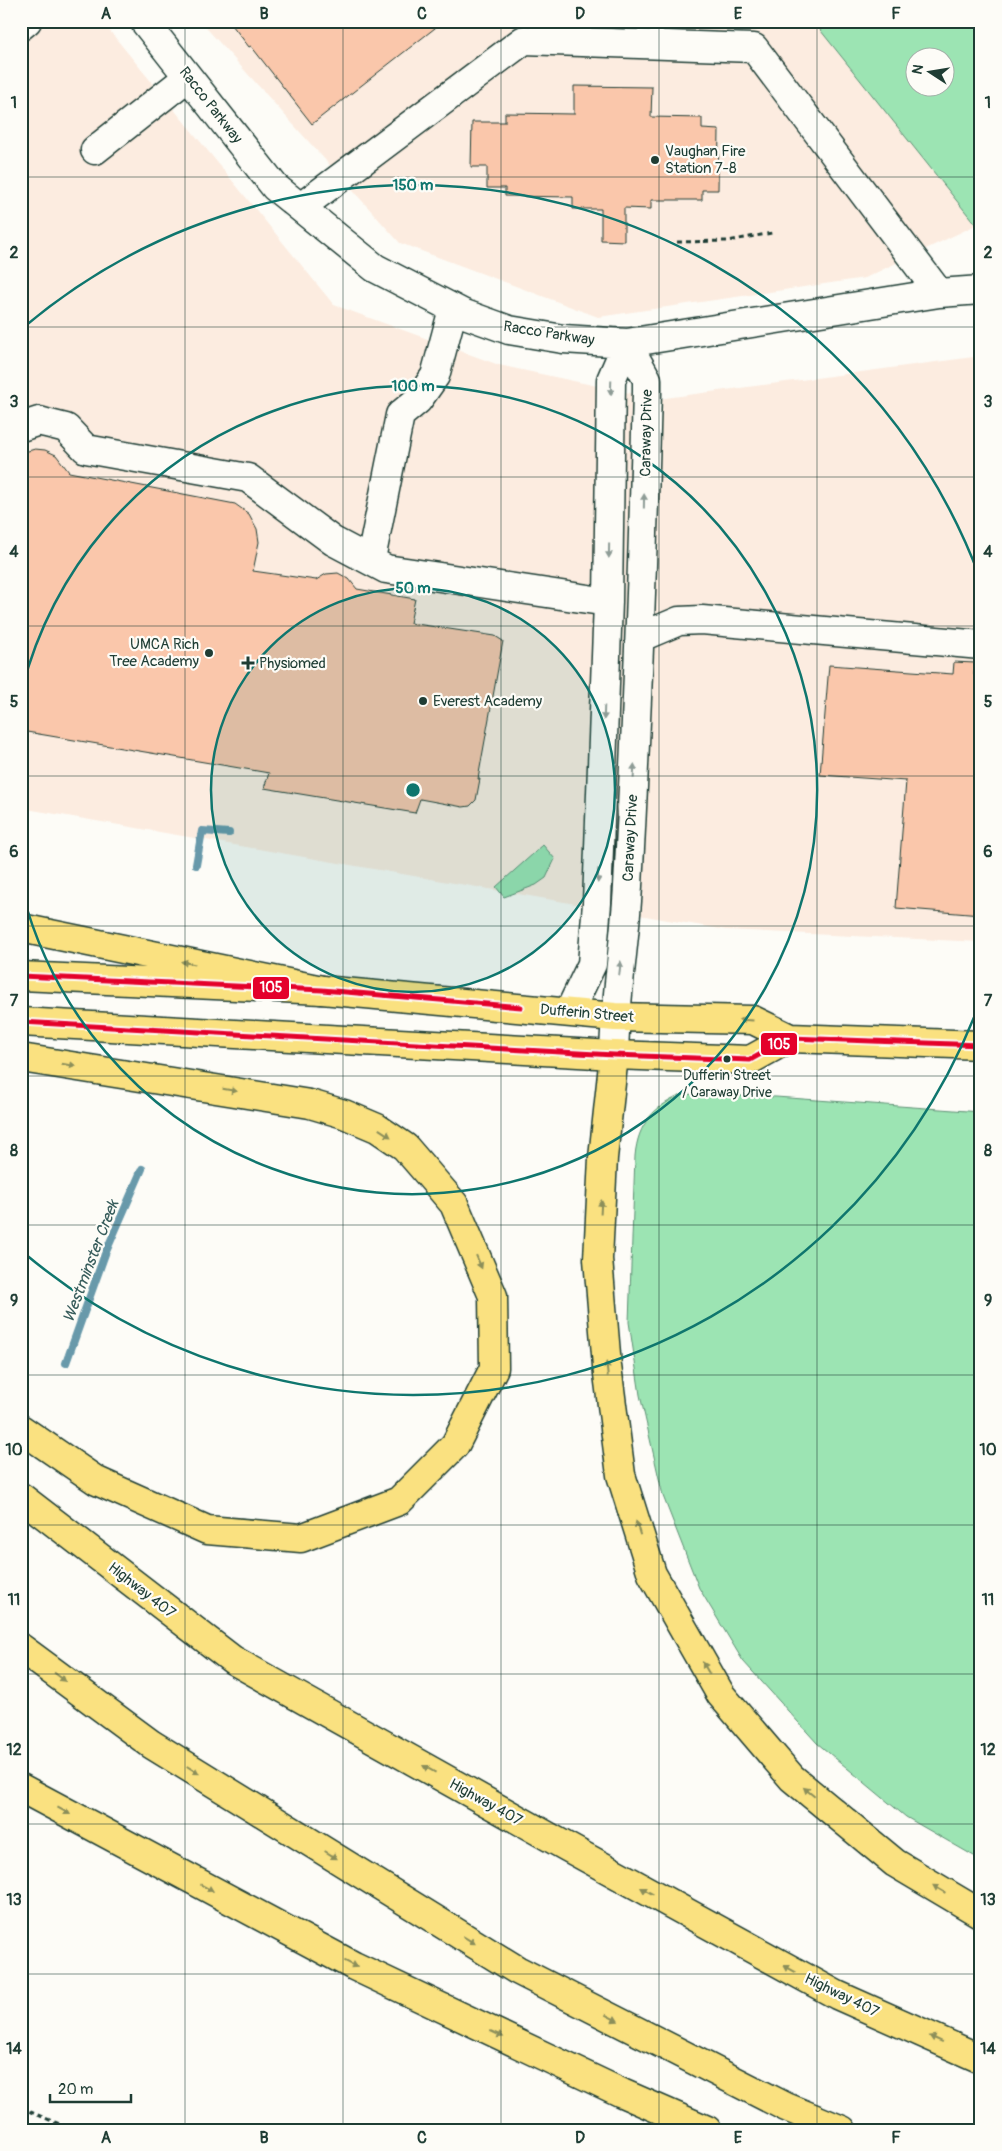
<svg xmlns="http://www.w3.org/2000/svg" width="1002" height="2151" font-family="Pangolin,sans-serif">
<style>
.built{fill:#fcece0}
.green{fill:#9ce4b3;stroke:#5e9074;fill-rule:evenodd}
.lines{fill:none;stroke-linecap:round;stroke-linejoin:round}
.stream{stroke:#6899aa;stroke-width:8}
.building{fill:#fac7ab;stroke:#1f3d34}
.minor-casing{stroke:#1f3d34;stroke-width:31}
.major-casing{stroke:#1f3d34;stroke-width:31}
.highway-casing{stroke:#1f3d34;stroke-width:31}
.path{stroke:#1f3d34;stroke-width:3;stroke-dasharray:5 4;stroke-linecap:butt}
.minor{stroke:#fdfcf7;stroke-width:28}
.major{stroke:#fae180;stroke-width:28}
.highway{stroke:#fae180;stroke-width:28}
.bus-1-casing{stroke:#fdfcf7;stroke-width:9}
.bus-1{stroke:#e4002b;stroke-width:5}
.oneway{fill:#8e9c96}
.oneway2{fill:#8c8f5a}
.grid{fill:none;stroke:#1f3d34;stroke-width:1;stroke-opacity:0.55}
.ring{fill:none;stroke:#0f766e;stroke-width:2.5}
.poi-dot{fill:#1f3d34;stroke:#fdfcf7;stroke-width:2}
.labels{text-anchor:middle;stroke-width:4.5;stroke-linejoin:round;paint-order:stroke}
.bus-label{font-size:14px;fill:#1f3d34;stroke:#fdfcf7}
.street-label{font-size:15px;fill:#1f3d34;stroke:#fdfcf7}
.poi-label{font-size:15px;fill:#1f3d34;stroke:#fdfcf7;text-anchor:start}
.water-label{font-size:16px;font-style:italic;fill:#375c5b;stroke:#fdfcf7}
.centre{fill:#0f766e;stroke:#fdfcf7;stroke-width:2.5}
.ring-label{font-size:15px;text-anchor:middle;font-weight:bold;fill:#0f766e;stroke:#fdfcf7;stroke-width:4.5;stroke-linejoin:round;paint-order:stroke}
.line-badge{stroke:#fdfcf7;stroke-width:2}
.badge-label{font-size:14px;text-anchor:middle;font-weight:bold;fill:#fff}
.neatline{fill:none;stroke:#1f3d34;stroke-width:2}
.grid-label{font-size:16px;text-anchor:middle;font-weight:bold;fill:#1f3d34}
</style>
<rect width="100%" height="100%" fill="#fdfcf7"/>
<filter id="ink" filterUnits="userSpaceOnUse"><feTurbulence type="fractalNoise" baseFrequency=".02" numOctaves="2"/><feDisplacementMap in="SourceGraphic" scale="10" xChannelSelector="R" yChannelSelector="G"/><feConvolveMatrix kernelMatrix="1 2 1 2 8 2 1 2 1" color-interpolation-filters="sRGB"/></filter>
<g filter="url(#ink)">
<path class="built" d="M21 21H120L109 30 334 305 499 365 658 399 981 356V942L726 930 21 808Z
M200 21H813L976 225 865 278 598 317 400 243Z"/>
<path class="green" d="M813 21H981V226L976 225ZM914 58H944V88H914Z
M543 845 555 859 546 878 536 885 504 897 496 887Z
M684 1094 776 1097 981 1112V1860L906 1817 817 1743 743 1661 699 1588 663 1496 640 1395 629 1322 635 1156C638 1123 654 1106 684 1094Z"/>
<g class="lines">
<path class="stream" d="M196 865 202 831 229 833
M66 1363 105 1254 142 1169"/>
</g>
<path class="building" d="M229 21H444L312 124 251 46 249 47Z
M574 86 652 87 651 117 702 118V129L719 130 718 190H702V200H651V209L624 208V241L601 240V209H573V197L505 196V188H487V167H471L472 122H505V113L574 114Z
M35 449 45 450 56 455 69 472 235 504 249 514 257 529 259 542 253 571 316 580 326 574 338 573 349 579 357 589 415 599 410 623 495 636 503 641 478 779H480L476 800 470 806 463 807 420 799 415 813 264 788 269 773 21 731V453Z
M954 662 975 663 974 675 981 676V915L896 908 906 781 820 775 829 665 953 674Z"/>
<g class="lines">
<g class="minor-casing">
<path id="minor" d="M144 21 275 187 375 268 462 313 509 330 563 339 627 343 939 293 981 290
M21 26 27 21
M95 150 188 77
M301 207 524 40 754 48 939 293
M21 427 39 421 46 423 66 428 86 449 248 478 333 541 386 569 608 602
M371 559 400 415 418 400 435 376 453 309
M641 637 679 621 702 620 981 645
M569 1012 592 964 597 903 608 602 611 380 627 343
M614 1055C615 999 625 943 628 886 637 721 643 556 647 391V379L627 343"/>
</g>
<g class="major-casing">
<path id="major" d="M21 976 322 990 615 1017 753 1020 790 1038 981 1045
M21 1022 614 1055 750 1060 790 1038"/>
</g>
<g class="highway-casing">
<path id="highway" d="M21 928 322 990
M614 1055 603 1158 598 1259 607 1366 621 1475 652 1574 721 1695 792 1778 895 1863 981 1914
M21 1058 310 1104 344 1114 377 1128 405 1147 454 1204 493 1296 494 1368 455 1445 399 1501 301 1538 207 1530 97 1481 21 1429
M21 1497 233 1660 567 1847 837 1995 981 2059
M21 1648 151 1744 517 1970 786 2107 842 2130
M21 1788 354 1966 622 2093 707 2130"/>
</g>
<path class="path" d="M677 242 728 241 772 233
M21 2108 74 2130"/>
<use href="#minor" class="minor"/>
<use href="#major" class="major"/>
<use href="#highway" class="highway"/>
<g class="bus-1-casing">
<path id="bus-1" d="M21 976 322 990 521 1007
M21 1022 614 1055 750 1060 790 1038 981 1045"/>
</g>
<use href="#bus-1" class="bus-1"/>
</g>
<defs><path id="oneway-solid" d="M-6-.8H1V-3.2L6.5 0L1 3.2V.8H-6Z" transform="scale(1.25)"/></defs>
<g class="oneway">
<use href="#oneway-solid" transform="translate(611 388) rotate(92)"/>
<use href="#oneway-solid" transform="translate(644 501) rotate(-89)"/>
<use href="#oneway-solid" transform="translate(609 551) rotate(91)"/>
<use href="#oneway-solid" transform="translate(604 713) rotate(92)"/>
<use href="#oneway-solid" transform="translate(634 771) rotate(-87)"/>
<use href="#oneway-solid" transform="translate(598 876) rotate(92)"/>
<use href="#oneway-solid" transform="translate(620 968) rotate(-84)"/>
</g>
<g class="oneway2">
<use href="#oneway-solid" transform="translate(188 963) rotate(-168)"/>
<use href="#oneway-solid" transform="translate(746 1020) rotate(-176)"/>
<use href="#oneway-solid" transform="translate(69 1065) rotate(9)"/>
<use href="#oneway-solid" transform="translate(230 1090) rotate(10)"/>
<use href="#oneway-solid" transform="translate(385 1133) rotate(34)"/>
<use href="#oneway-solid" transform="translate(601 1207) rotate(-87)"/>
<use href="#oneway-solid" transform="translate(479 1262) rotate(67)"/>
<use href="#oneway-solid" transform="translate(607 1369) rotate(-96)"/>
<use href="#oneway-solid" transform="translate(638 1528) rotate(-107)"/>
<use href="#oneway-solid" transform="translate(706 1668) rotate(-120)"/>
<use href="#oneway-solid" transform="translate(60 1677) rotate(37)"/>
<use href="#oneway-solid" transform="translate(429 1769) rotate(-151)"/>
<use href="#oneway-solid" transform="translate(193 1770) rotate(32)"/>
<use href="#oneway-solid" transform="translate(809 1792) rotate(-140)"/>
<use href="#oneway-solid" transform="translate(64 1811) rotate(29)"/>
<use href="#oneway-solid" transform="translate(331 1855) rotate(32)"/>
<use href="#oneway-solid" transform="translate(207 1888) rotate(28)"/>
<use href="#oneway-solid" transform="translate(939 1889) rotate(-149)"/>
<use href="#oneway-solid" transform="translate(647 1891) rotate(-151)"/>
<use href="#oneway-solid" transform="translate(469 1940) rotate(32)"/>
<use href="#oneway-solid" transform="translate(351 1964) rotate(27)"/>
<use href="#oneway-solid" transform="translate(790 1969) rotate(-151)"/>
<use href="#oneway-solid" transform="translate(612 2018) rotate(27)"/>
<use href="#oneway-solid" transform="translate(497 2034) rotate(25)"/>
<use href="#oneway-solid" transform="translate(936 2039) rotate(-156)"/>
</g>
</g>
<path class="grid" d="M185 21V2130M343 21V2130M501 21V2130M659 21V2130M817 21V2130M21 177H981M21 327H981M21 477H981M21 626H981M21 776H981M21 926H981M21 1076H981M21 1225H981M21 1375H981M21 1525H981M21 1674H981M21 1824H981M21 1974H981"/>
<circle cx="413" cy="790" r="202" fill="#0f766e" fill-opacity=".12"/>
<g class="ring">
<circle cx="413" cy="790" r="202"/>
<path d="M22 689A404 404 0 1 1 22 891"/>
<path d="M980 1002A605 605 0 0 1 24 1253M24 327A605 605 0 0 1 980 578"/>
</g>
<g class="poi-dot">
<circle cx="655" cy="160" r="5"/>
<circle cx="209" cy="653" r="5"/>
<path d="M245.5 655.5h5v5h5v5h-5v5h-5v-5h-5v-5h5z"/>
<circle cx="423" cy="701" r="5"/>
<circle cx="727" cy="1059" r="4.5"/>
</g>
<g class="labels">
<g class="bus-label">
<text x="727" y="1080">Dufferin Street<tspan x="727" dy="17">/ Caraway Drive</tspan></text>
</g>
<g class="street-label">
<text transform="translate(211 105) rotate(52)" y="5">Racco Parkway</text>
<text transform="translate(549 333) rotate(9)" y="5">Racco Parkway</text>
<text transform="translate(646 433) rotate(-89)" y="5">Caraway Drive</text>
<text transform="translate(630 838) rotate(-87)" y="5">Caraway Drive</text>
<text transform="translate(587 1013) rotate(5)" y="5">Dufferin Street</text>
<text transform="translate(142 1590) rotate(38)" y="5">Highway 407</text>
<text transform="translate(486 1802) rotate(29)" y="5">Highway 407</text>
<text transform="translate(842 1995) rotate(26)" y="5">Highway 407</text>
</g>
<g class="poi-label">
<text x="665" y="156">Vaughan Fire<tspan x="665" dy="17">Station 7-8</tspan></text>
<text x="199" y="649" text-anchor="end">UMCA Rich<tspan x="199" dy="17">Tree Academy</tspan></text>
<text x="259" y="668">Physiomed</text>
<text x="433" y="706">Everest Academy</text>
</g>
<g class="water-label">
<text transform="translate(90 1261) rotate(-69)" y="6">Westminster Creek</text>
</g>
</g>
<circle cx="413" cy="790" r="8" class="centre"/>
<g class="ring-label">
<text x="413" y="190">150 m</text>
<text x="413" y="391">100 m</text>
<text x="413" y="593">50 m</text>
</g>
<g class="line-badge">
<rect x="252" y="976" width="38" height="24" rx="5" fill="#e4002b"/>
<rect x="760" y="1032" width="38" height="24" rx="5" fill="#e4002b"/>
</g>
<g class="badge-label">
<text x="271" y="992">105</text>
<text x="779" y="1049">105</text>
</g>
<rect width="1002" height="2151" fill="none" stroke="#fdfcf7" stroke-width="55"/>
<g transform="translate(930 72) rotate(282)"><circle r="24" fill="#fdfcf7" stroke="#a4b0a9"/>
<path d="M0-4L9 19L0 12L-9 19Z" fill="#1f3d34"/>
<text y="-8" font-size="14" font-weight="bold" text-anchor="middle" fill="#1f3d34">N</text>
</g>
<path d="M50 2094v8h81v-8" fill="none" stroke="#1f3d34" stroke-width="2.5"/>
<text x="58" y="2094" font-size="15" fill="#1f3d34" stroke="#fdfcf7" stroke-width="4" paint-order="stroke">20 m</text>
<rect x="28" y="28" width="946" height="2096" class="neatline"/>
<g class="grid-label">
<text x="106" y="19">A</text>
<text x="264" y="19">B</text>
<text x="422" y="19">C</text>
<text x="580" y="19">D</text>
<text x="738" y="19">E</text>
<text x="896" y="19">F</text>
<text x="14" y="108">1</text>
<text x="988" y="108">1</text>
<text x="14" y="258">2</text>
<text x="988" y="258">2</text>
<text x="14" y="407">3</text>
<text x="988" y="407">3</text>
<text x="14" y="557">4</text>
<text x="988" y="557">4</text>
<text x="14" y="707">5</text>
<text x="988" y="707">5</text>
<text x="14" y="857">6</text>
<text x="988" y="857">6</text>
<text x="14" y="1006">7</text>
<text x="988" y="1006">7</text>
<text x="14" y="1156">8</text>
<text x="988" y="1156">8</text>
<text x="14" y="1306">9</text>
<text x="988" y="1306">9</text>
<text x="14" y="1455">10</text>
<text x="988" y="1455">10</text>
<text x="14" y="1605">11</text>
<text x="988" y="1605">11</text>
<text x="14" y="1755">12</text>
<text x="988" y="1755">12</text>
<text x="14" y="1905">13</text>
<text x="988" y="1905">13</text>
<text x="14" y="2054">14</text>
<text x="988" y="2054">14</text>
<text x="106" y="2143">A</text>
<text x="264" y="2143">B</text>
<text x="422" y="2143">C</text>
<text x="580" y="2143">D</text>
<text x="738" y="2143">E</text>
<text x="896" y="2143">F</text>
</g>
</svg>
